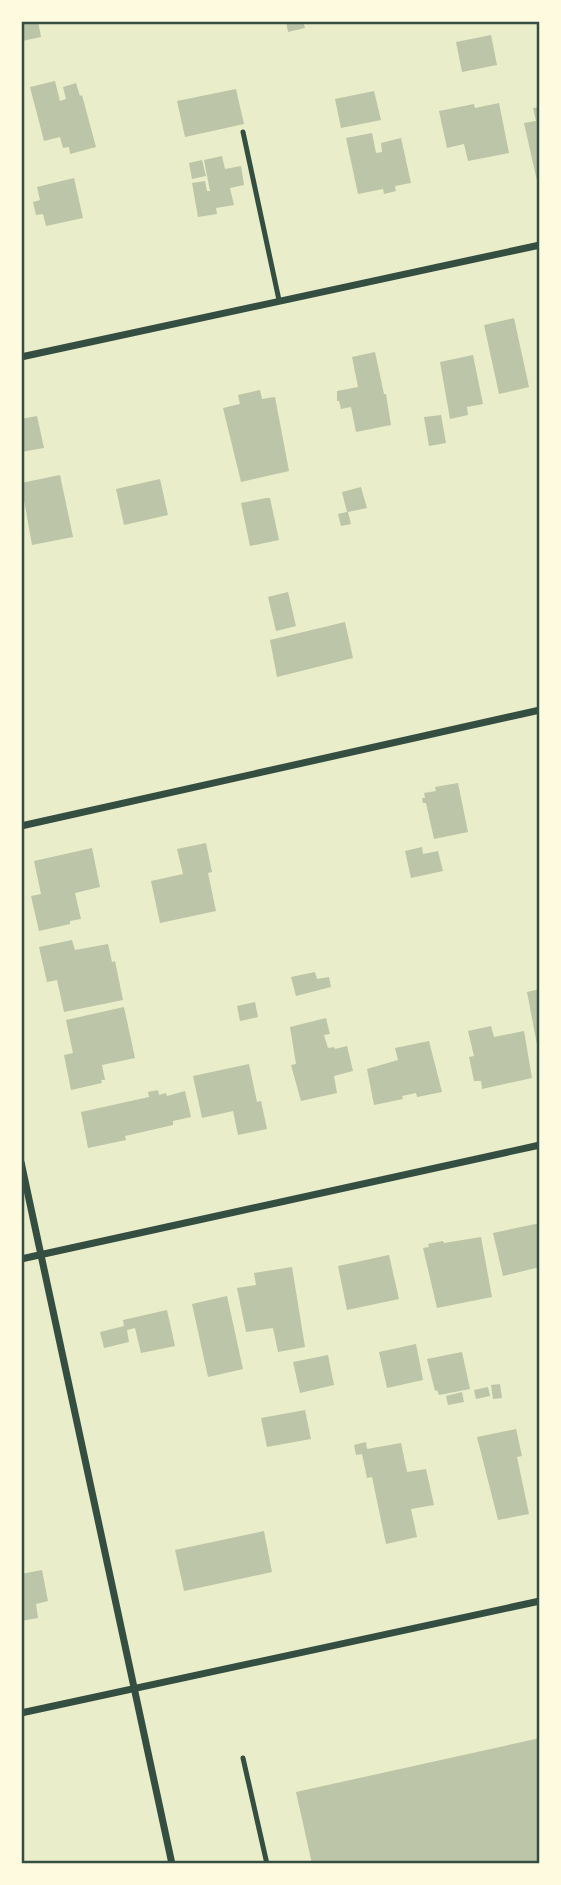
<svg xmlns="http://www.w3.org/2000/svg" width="561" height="1885" font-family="'Nunito Sans',sans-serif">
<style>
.building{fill:#bcc5a7}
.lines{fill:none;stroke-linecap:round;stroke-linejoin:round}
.service{stroke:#344e41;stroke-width:5}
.minor{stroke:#344e41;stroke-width:7}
.neatline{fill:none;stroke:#344e41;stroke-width:2.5}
</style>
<rect width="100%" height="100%" fill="#e9edc9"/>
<path class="building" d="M38 21 41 37 22 41 21 22Z
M286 21H303L305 28 288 32Z
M491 35 497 65 462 72 456 42Z
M55 81 60 101 66 99 63 87 76 83 80 96 82 95 96 147 70 154 69 147 63 148 60 137 44 141 30 87Z
M236 89 244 124 185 137 177 101Z
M374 91 381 120 341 128 335 99Z
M499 103 509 153 468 161 464 144 447 148 439 111 474 104 475 108Z
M540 107V181H537L524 123 536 121 533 108Z
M372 133 376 153 382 152 381 143 401 138 411 183 395 186 396 191 384 194 383 189 358 194 346 138Z
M222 156 225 169 241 166 244 185 230 188 234 205 216 208 217 214 198 217 192 183 205 181 207 191H210L204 160Z
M202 160 206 176 192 179 189 163Z
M74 178 83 218 46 226 43 214 36 215 33 202 40 200 37 187Z
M514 318 529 387 499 394 484 325Z
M375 352 384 394H386L391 425 356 432 351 407 341 409 339 401H337V391L358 387 352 357Z
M473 355 483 404 467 407 468 415 450 419 440 362Z
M260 390 262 399 275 397 289 471 241 482 223 408 240 404 238 395Z
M441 415 446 443 429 446 424 417Z
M37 416 44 448 21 452V419Z
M60 475 73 537 32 545 21 483Z
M160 479 168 515 124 525 116 489Z
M361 487 367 508 348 512 351 524 341 526 338 514 347 512 342 492Z
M266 498H270L279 540 250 546 241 503Z
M288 592 296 626 276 631 268 597Z
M345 622 353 658 277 677 270 640Z
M458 783 468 832 434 839 426 803H423L422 798H425L424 793 436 791 435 787Z
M206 843 212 872 208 873 216 911 160 923 151 881 183 874 177 849Z
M422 847 423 854 438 851 443 871 411 878 405 851Z
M92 848 100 887 75 893 81 919 70 921V924L39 931 31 896 41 894 34 861Z
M72 940 75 950 108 944 112 962 115 961 123 1000 64 1012 57 980 47 982 39 947Z
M315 972 317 979 329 977 331 987 296 996 291 977Z
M540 989V1055H539L527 992Z
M255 1002 258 1017 240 1021 237 1006Z
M124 1007 135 1058 102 1065 105 1080H101L102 1083 71 1090 64 1055 73 1053 66 1020Z
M326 1018 330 1034 324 1035 328 1048 334 1047 335 1049 347 1046 353 1071 334 1076 337 1093 301 1101 291 1065 296 1064 290 1027Z
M491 1026 494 1037 524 1031 532 1078 482 1089 481 1081H474L469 1057 474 1056 468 1031Z
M429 1041 442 1092 417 1097 416 1093 402 1096 403 1099 374 1105 367 1069 398 1060 395 1048Z
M249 1064 257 1102 261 1101 267 1129 238 1135 233 1111 202 1118 193 1076Z
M158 1090 159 1095 166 1093 167 1096 185 1091 191 1117 173 1121V1125L125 1136 126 1140 88 1148 81 1112 149 1097 148 1092Z
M540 1223V1267L503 1276 493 1233Z
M481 1237 492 1297 437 1308 423 1248 429 1247 428 1244 443 1241 444 1243Z
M389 1255 399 1299 347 1310 338 1266Z
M292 1267 305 1347 278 1352 273 1328 246 1332 237 1288 256 1285 254 1273Z
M227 1296 243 1369 208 1377 192 1304Z
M167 1310 175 1346 141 1353 135 1328 127 1330 129 1342 104 1348 100 1332 124 1326 123 1320Z
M416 1344 423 1380 387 1388 379 1352Z
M462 1352 470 1389 439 1395 437 1390 435 1391 427 1359Z
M328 1355 334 1385 300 1393 293 1362Z
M500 1384 502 1398 493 1399 491 1385Z
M488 1387 490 1396 476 1399 474 1390Z
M462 1392 464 1402 448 1405 446 1396Z
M305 1410 311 1439 267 1447 261 1418Z
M516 1429 522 1456 517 1457 529 1514 498 1520 477 1437Z
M366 1442 367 1449 401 1443 407 1472 426 1469 434 1505 411 1509 417 1537 386 1544 372 1477 367 1478 362 1454 356 1455 354 1445Z
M264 1531 272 1572 184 1591 175 1550Z
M42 1570 48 1601 36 1604 38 1618 21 1621V1574Z
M540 1738V1864H312L296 1792Z"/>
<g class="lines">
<path class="service" d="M243 132 279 300
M243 1758 267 1864"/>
<path class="minor" d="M21 357 540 245
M21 826 540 710
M21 1162 172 1864
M21 1259 540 1145
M21 1713 540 1601"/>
</g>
<rect width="561" height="1885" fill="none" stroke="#fefae0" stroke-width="46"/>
<rect x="23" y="23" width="515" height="1839" class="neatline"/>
</svg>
